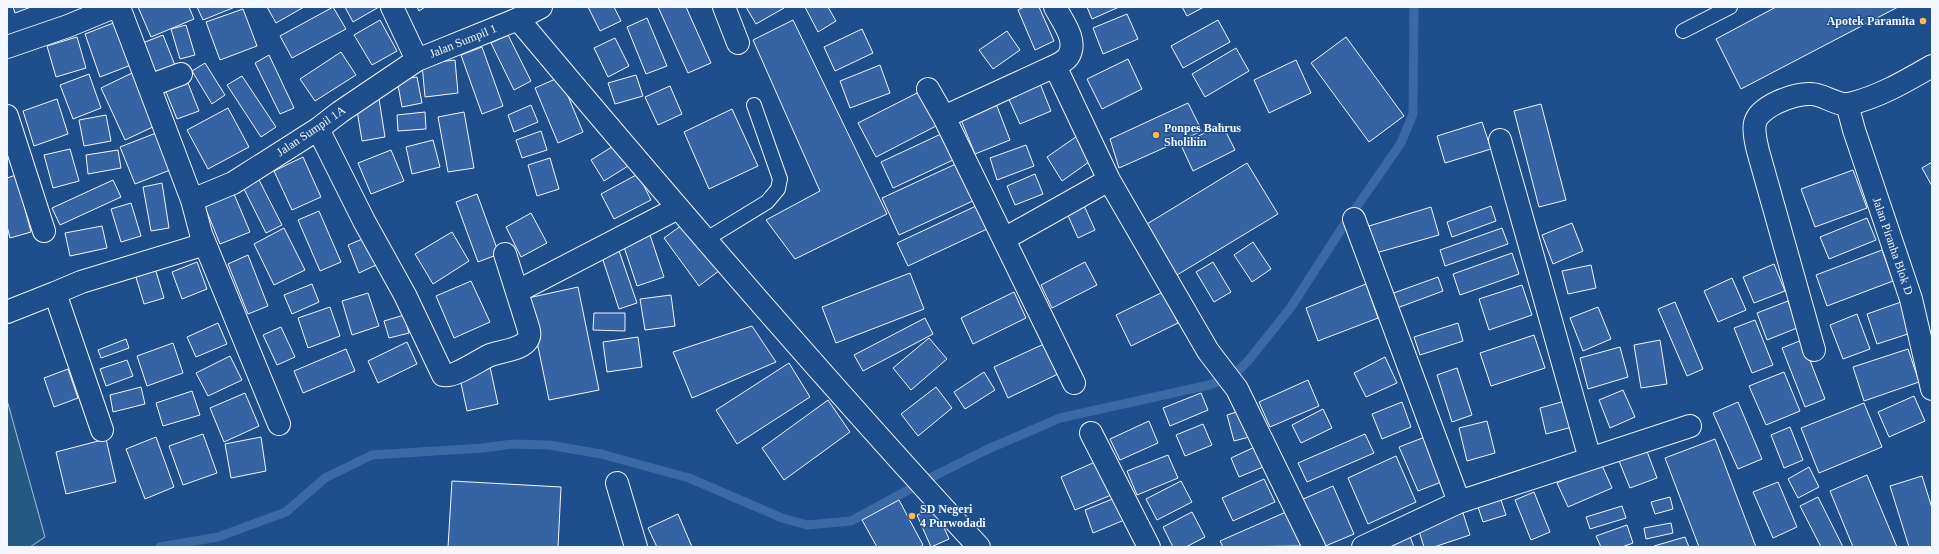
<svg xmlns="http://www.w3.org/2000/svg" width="1939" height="554" font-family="'Times New Roman',serif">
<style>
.green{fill:#245a82;stroke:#a8bbd7}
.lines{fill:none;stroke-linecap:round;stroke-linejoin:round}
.stream{stroke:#3b69a3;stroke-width:9}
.building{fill:#3563a3;stroke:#f2f6ff}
.lane-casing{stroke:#f2f6ff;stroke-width:16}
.street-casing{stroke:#f2f6ff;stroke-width:24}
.lane{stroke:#1f4e8c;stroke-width:14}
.street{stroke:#1f4e8c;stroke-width:22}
.poi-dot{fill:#ffb74d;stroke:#1f4e8c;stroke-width:1.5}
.labels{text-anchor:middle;stroke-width:3;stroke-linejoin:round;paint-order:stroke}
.poi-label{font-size:12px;font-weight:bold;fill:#f2f6ff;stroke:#1f4e8c;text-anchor:start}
.street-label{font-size:12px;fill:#f2f6ff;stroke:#1f4e8c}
</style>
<rect width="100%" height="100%" fill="#1f4e8c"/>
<path class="green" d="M7 400 45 537 30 547H7Z"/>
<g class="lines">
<path class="stream" d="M160 547 218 537 286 512 325 478 372 455 483 448 513 444 549 445 601 454 689 478 782 518 807 525 851 521 932 477 986 450 1060 418 1209 385 1233 376 1248 361 1291 307 1342 228 1401 143 1413 114 1414 7"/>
</g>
<path class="building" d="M13 7H31L15 13Z
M138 7H189L194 19 151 37Z
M197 7H235L203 20Z
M267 7H304L276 23Z
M333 7 346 29 292 58 280 36Z
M345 7H379L353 22Z
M417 7H425L419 11Z
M588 7H614L621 21 600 31Z
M658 7H686L711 63 688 73Z
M746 7H784V8L756 24Z
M805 7H828L836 21 818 32Z
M1024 7H1039L1054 41 1035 50 1018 10Z
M1087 7H1119L1092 19Z
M1182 7H1204L1187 16Z
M1776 7H1898L1741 89 1716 39Z
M243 9 257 46 220 60 206 22Z
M1127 14 1138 39 1103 54 1093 28Z
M647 18 667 66 646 74 627 27Z
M380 20 397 51 372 65 354 35Z
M793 20 887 214 795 259 766 220 820 191 753 40Z
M1218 20 1230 42 1183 68 1171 46Z
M116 22 131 65 100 77 85 34Z
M186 25 195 55 180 59 171 29Z
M862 29 873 53 835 71 824 47Z
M1007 31 1020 50 993 69 979 50Z
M163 35 176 68 153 77 140 44Z
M508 35 531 81 514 90 491 43Z
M77 37 86 68 56 77 47 46Z
M1346 37 1404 116 1369 142 1311 63Z
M615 38 629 66 608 77 594 48Z
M482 47 503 106 482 114 461 55Z
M1236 48 1249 71 1205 97 1192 74Z
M341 52 356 75 315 101 300 79Z
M269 55 294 108 280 114 255 63Z
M1128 59 1142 89 1102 109 1087 79Z
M455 60 458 93 425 97 422 64Z
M1296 60 1311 93 1269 113 1254 80Z
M205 63 225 95 212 104 192 71Z
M880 65 890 93 850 108 840 81Z
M132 73 157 125 125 140 101 88Z
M89 74 101 108 73 119 60 85Z
M636 75 643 96 615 104 608 83Z
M242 76 276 127 261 137 227 85Z
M417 77 422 103 402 107 397 80Z
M560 77 583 132 558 143 535 88Z
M186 78 199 111 177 119 164 87Z
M1039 81 1051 111 1020 124 1007 95Z
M670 86 682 114 658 125 645 97Z
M921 91 938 125 876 157 858 123Z
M57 99 68 134 34 146 23 111Z
M379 99 385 137 362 141 356 104Z
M995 101 1010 140 975 154 959 115Z
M1188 103 1202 131 1119 168 1110 139Z
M1541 104 1566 200 1539 207 1514 111Z
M531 105 538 122 514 132 508 115Z
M228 108 249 147 208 169 187 130Z
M732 109 758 166 709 189 684 132Z
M425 112 426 129 398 131 397 115Z
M464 112 474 168 448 172 438 117Z
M106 115 111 141 84 146 79 120Z
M1482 122 1491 149 1445 163 1437 136Z
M1222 124 1235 150 1193 171 1181 145Z
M541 131 547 150 522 158 516 140Z
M156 133 170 170 135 184 120 147Z
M941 134 953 160 893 188 881 162Z
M1080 134 1096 157 1062 181 1047 157Z
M433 140 440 167 412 174 406 147Z
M615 145 628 166 604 181 591 160Z
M1026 145 1034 166 997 180 990 158Z
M70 149 79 181 53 188 44 155Z
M118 150 121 168 88 174 86 155Z
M391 150 404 181 371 194 358 163Z
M303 157 321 197 292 210 274 171Z
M550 158 559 189 537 196 528 165Z
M1932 162V186L1922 168Z
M958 163 975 200 899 235 882 198Z
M1247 163 1278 214 1177 275 1147 224Z
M1853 170 1867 208 1815 227 1801 189Z
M638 174 651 200 614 219 601 194Z
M1035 174 1043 194 1015 205 1007 186Z
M16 175 31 232 10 238 7 226V178Z
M257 176 282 225 266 233 241 183Z
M113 180 121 197 60 225 52 208Z
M162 183 169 228 151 231 143 187Z
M234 194 250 232 220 244 205 207Z
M477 194 499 254 478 262 456 202Z
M1082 201 1095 230 1078 238 1065 209Z
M131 203 141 236 121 242 111 209Z
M976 206 987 229 908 266 897 243Z
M1491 206 1496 221 1452 237 1447 222Z
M1431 207 1439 235 1376 253 1369 226Z
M319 211 341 262 320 271 298 220Z
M531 213 547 243 521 257 506 227Z
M1867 218 1876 240 1829 259 1820 237Z
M685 223 720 270 699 286 664 238Z
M1572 223 1583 251 1553 264 1542 235Z
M102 226 107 248 70 256 65 233Z
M284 228 305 270 274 285 254 244Z
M1502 228 1508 244 1445 266 1440 250Z
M452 232 469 261 433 284 415 254Z
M650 235 664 277 637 286 623 244Z
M365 238 376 265 359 273 348 245Z
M1253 242 1271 269 1252 282 1234 255Z
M617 245 637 303 619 309 600 251Z
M1882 250 1893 281 1827 306 1816 275Z
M1512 253 1519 274 1460 295 1453 274Z
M248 255 268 306 248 314 228 264Z
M197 262 207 289 182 299 172 272Z
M1085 262 1097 285 1052 308 1041 285Z
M1213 262 1231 292 1214 302 1196 272Z
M1774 264 1785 291 1754 303 1743 277Z
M1591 265 1596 288 1568 294 1562 271Z
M155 268 164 298 144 304 135 274Z
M910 273 924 309 836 343 822 307Z
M1438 277 1443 291 1397 308 1391 294Z
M1732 278 1746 310 1718 322 1704 291Z
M471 281 490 322 454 338 436 296Z
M312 284 319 302 292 314 284 295Z
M1366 284 1378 318 1318 341 1306 308Z
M1522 285 1532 315 1489 330 1479 299Z
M578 287 599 390 549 400 528 298Z
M1014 292 1026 318 973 344 961 318Z
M1163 292 1178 323 1131 346 1116 315Z
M368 293 379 326 352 335 342 301Z
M671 295 675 326 645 330 640 299Z
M1788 301 1797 328 1767 340 1757 313Z
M1675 302 1703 369 1687 376 1658 309Z
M1901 302 1911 333 1877 344 1867 314Z
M330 307 340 336 308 348 298 318Z
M1598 307 1611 339 1583 351 1570 318Z
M594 313H625V331L593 330Z
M1857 314 1870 349 1843 359 1830 325Z
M404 315 409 333 389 338 384 321Z
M925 318 933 334 863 371 854 355Z
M1755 320 1773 365 1752 373 1734 328Z
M218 323 227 344 196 357 187 337Z
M1458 323 1463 341 1420 355 1414 337Z
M752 326 776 362 692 398 673 352Z
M281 327 295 357 277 365 263 335Z
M1534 335 1545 368 1491 386 1480 353Z
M638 337 642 367 607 372 603 342Z
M929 338 947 359 911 390 893 368Z
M126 339 129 348 101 358 98 350Z
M1660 340 1667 384 1641 388 1634 345Z
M1802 340 1825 399 1805 407 1782 348Z
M407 342 417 364 378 383 368 361Z
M173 343 183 373 147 386 137 356Z
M1046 343 1060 373 1008 398 994 367Z
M1620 347 1628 377 1588 389 1580 358Z
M346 349 355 371 303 393 294 371Z
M1908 349 1919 382 1864 401 1853 367Z
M230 356 242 380 208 396 196 373Z
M1385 357 1397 383 1366 397 1354 373Z
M127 360 133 376 106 386 100 369Z
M789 363 810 397 737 444 716 410Z
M490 367 498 404 467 411 459 374Z
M1457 368 1472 415 1452 422 1437 375Z
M68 369 78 398 54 407 44 378Z
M984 372 995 390 965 409 954 392Z
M1784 372 1800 411 1766 425 1749 386Z
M1308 380 1319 406 1270 427 1259 402Z
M141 387 145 404 113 412 110 395Z
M936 387 952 408 918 436 901 414Z
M1623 390 1635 417 1610 428 1599 400Z
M192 391 200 415 163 426 156 403Z
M245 393 259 426 224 442 210 408Z
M1201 393 1208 410 1170 426 1163 408Z
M1914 396 1925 421 1889 437 1878 412Z
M828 400 850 432 784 480 762 448Z
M1565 401 1572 427 1546 434 1540 408Z
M1402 402 1411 427 1382 439 1372 414Z
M1738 402 1762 459 1738 469 1713 413Z
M1864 403 1882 447 1819 473 1801 428Z
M1246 409 1253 436 1234 441 1227 415Z
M1323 409 1332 428 1301 443 1292 425Z
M1149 421 1158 443 1120 460 1110 439Z
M1487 421 1495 453 1467 461 1459 428Z
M1203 424 1212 445 1185 456 1176 435Z
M1790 427 1803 460 1784 468 1771 435Z
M203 434 217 473 183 485 169 446Z
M1365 434 1374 453 1307 482 1298 463Z
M156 437 174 487 145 499 126 449Z
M261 437 266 471 231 478 225 444Z
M1425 437 1444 481 1418 491 1399 447Z
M106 439 116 482 66 494 56 452Z
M1715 439 1756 547H1699L1665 458Z
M1259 445 1268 465 1239 477 1231 458Z
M1645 446 1657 478 1630 488 1617 456Z
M1168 455 1178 478 1137 495 1127 471Z
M1396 456 1416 502 1368 524 1348 478Z
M1102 459 1116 493 1075 510 1061 477Z
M1601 463 1612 488 1568 507 1557 483Z
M1809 467 1819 487 1798 498 1788 479Z
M1867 475 1897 547H1853L1830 491Z
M1922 476 1932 508V547H1909L1890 486Z
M1264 479 1275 502 1233 521 1222 498Z
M452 481 561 487 558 547H448Z
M1181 481 1192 502 1157 520 1146 499Z
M1778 482 1797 527 1773 538 1753 492Z
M1333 486 1354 534 1323 547 1301 500Z
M1534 492 1550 532 1531 540 1515 500Z
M1120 496 1129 518 1093 533 1085 510Z
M1670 497 1673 509 1655 514 1651 502Z
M1818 497 1843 547H1821L1800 506Z
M899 500 923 545 920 547H877L862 520Z
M1501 500 1506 515 1483 522 1478 507Z
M1622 506 1626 518 1590 529 1586 517Z
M935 507 949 539 931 547 917 515Z
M1192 512 1205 537 1186 547H1173L1163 527Z
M1286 512 1301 546 1223 547 1220 541Z
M1463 513 1470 535 1434 547H1424L1418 528Z
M678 514 692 547H657L648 528Z
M1671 523 1673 533 1646 539 1644 528Z
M1627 525 1633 543 1622 547H1601L1596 536Z
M1409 534 1414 547H1386Z
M1685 537 1689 547H1654V546Z"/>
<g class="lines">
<g class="lane-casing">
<path id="lane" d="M1683 31 1730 7
M705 240 767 202 778 189 780 179 754 105"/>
</g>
<g class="street-casing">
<path id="street" d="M119 7 192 200
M392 7 417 60
M724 7 738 43
M518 19C668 198 821 375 979 547
M7 47 68 26 114 7
M1055 66 1109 180 1208 351 1237 389 1314 547
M149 86 181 74
M928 89 944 117 1074 383
M1847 104 1854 130 1911 299 1932 389
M7 116 44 231
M944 117 1055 66C1059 64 1065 61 1068 57 1079 41 1062 21 1055 7
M318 129 364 221 405 295 443 375C453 378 478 361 488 356 499 351 517 351 526 342 530 338 530 333 528 327L505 254
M1500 140 1590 459
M1354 219 1459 502
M1004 239 1109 180
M518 291 678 208
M7 312 55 293
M1814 350 1758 151C1756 142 1753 132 1755 123 1759 106 1795 93 1811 94 1823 94 1837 106 1849 104 1879 97 1906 81 1932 66
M279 424 201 234 192 200 233 183 318 129 340 112 417 60 518 19 541 7
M102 430 55 293 81 282 205 244
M1091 433 1149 547
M617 483 636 547
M1363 547 1459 502 1690 426"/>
</g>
<use href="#lane" class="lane"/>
<use href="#street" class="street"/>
</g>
<g class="poi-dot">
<circle cx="1923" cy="21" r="4"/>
<circle cx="1156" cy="135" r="4"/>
<circle cx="912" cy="516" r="4"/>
</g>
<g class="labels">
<g class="poi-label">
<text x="1915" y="25" text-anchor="end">Apotek Paramita</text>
<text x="1164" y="132">Ponpes Bahrus<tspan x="1164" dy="14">Sholihin</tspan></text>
<text x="920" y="513">SD Negeri<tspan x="920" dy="14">4 Purwodadi</tspan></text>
</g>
<g class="street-label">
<text transform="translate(463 41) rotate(-22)" y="4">Jalan Sumpil 1</text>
<text transform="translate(311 131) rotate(-34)" y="4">Jalan Sumpil 1A</text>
<text transform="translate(1893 246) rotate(71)" y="4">Jalan Piranha Blok D</text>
</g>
</g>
<rect width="1939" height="554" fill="none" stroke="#f2f6ff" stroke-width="16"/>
</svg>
